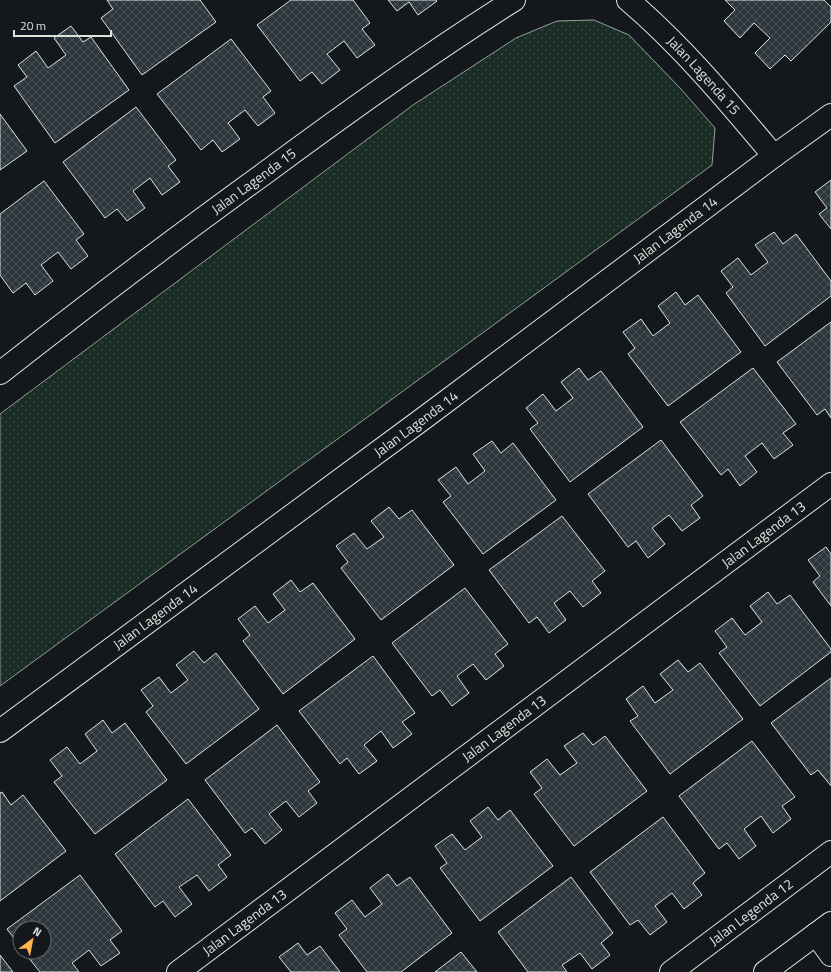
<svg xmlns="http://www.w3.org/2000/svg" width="831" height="972" font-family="'Titillium Web',sans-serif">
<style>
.grass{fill:url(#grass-dots);stroke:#939e99}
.building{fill:url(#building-cross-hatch);stroke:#d8e6dc}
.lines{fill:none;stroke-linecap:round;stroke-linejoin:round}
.minor-casing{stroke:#d8e6dc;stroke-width:24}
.tertiary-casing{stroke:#d8e6dc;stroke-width:24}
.minor{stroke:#14181c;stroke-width:22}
.tertiary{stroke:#14181c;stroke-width:22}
.labels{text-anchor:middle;stroke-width:3;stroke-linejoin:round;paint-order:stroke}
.street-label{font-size:14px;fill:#d8e6dc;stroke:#14181c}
</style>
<defs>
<pattern id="grass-dots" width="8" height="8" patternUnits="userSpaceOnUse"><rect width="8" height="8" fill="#1a2d24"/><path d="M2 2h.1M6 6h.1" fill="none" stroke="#3b4b43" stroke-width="1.8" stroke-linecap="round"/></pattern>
<pattern id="building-cross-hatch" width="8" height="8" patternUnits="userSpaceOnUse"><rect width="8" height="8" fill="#2c363c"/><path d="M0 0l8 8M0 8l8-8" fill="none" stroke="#4a5358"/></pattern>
</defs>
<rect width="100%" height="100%" fill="#14181c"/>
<path class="grass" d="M594 20 629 35 681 89 715 128 712 165 0 686V414L413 105 516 38 557 21Z"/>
<path class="building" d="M107 0H200L216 22 142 75 101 18 113 9Z
M291 0H353L370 23 362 29 375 45 357 58 344 41 327 54 340 70 322 84 312 72 300 81 257 25Z
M388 0H436L437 1 418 15 409 2 397 11Z
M725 0H824L831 7V22L791 61 785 55 770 69 755 53 770 38 754 23 740 38 724 21 735 10Z
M71 26 83 42 91 37 129 90 55 143 14 86 27 77 18 65 36 51 48 68 66 55 54 38Z
M231 39 271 91 263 97 275 113 258 126 245 110 228 123 240 139 222 152 213 140 201 150 157 94Z
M136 107 176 160 168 166 180 182 162 195 150 178 133 191 145 208 127 221 117 209 105 218 63 162Z
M0 114 27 151 0 170Z
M831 180V229L819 214 827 208 815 192Z
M44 181 84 234 76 240 88 256 71 269 58 252 41 265 53 281 35 295 26 283 13 293 0 275V214Z
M774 232 783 244 796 234 831 281V296L765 346 726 293 733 287 721 271 738 258 751 275 768 262 755 245Z
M676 292 685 305 698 295 741 352 668 406 628 354 635 348 623 332 641 319 653 336 670 323 658 306Z
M831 322V418L825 409 817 415 777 362Z
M579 368 588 380 601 371 643 427 570 482 530 429 538 423 526 408 543 394 556 411 573 398 561 382Z
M753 368 796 424 783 433 793 445 774 459 762 443 745 456 757 472 740 486 728 469 721 475 680 422Z
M661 440 703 496 691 505 700 518 682 531 669 515 652 528 665 544 648 558 636 541 628 547 588 494Z
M492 441 501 453 513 443 556 500 483 554 443 502 451 496 438 480 456 467 468 484 485 471 473 454Z
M389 507 399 519 412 510 454 565 381 620 341 568 348 562 336 546 354 533 367 549 384 537 371 521Z
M562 516 605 571 592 581 601 593 583 607 570 591 554 603 566 620 549 633 537 617 529 623 489 570Z
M826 547 831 554V606L813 582 820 576 808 560Z
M291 580 300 592 313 583 355 639 283 694 243 641 250 635 238 619 255 606 268 623 285 610 273 594Z
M465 588 508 644 495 654 504 666 486 680 473 664 457 676 469 693 452 706 440 690 432 696 392 643Z
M768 592 777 604 790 595 831 649V652L760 706 719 653 727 647 715 631 732 618 745 635 762 622 750 606Z
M194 651 204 663 216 653 259 709 186 764 146 712 153 706 141 690 159 677 171 693 188 680 176 665Z
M373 656 415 713 402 722 412 734 393 748 381 731 364 745 377 761 359 774 347 758 340 764 299 711Z
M678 660 688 672 700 663 743 719 670 774 630 721 638 716 626 699 643 686 655 703 673 690 660 674Z
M831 678V786L818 770 811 775 771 723Z
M103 720 112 733 125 723 167 780 95 834 54 782 62 776 50 760 67 747 80 764 97 751 85 734Z
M277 725 320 782 308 791 317 803 299 817 286 801 269 814 282 830 265 844 252 828 245 833 205 780Z
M583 733 593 745 605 736 647 791 574 846 534 794 542 788 530 772 547 759 560 775 577 763 564 746Z
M752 741 795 797 782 806 791 819 773 833 761 816 744 829 756 846 739 859 727 843 719 849 679 796Z
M2 792 11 805 23 795 66 851 0 901V793Z
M188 799 231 855 218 865 227 877 209 891 197 875 179 887 192 904 175 917 163 901 155 907 115 854Z
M488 807 498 820 510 810 553 866 480 921 440 868 447 863 435 846 452 834 465 850 482 837 470 821Z
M663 817 705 873 693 883 702 895 684 909 672 893 655 906 667 922 650 935 638 920 630 925 590 872Z
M388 874 397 886 410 877 452 933 401 972H367L339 935 347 929 335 913 352 900 365 917 382 904 370 888Z
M80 875 122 931 110 940 120 953 101 966 89 950 72 963 79 972H40L24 952H44V928H20V946L7 929Z
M571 877 613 933 601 943 610 955 592 969 580 953 562 965 567 972H528L498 932Z
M298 943 307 955 320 946 340 972H291L279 957Z
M461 952 477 972H435Z
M0 955 13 972H0Z"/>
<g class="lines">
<g class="minor-casing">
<g id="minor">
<path id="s1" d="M628 0C683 47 727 100 774 156"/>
<path id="s2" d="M0 373C87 305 175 238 265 173 346 113 428 54 514 0"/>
<path id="s3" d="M0 731 424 418 774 156 831 115"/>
<path d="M816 934 831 955"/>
<path id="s4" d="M178 972 831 484"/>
<path id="s5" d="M671 972 831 852"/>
</g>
</g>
<g class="tertiary-casing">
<path id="tertiary" d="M765 972 831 923"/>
</g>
<use href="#minor" class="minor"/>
<use href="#tertiary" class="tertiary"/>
</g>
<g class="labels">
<g class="street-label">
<text dy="5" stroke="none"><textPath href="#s1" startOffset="107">Jalan Lagenda 15</textPath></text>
<text dy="5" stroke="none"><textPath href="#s2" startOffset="318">Jalan Lagenda 15</textPath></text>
<text dy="5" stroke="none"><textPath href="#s3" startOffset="841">Jalan Lagenda 14</textPath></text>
<text dy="5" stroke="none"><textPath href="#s3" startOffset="517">Jalan Lagenda 14</textPath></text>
<text dy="5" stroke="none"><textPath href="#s4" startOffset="731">Jalan Lagenda 13</textPath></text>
<text dy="5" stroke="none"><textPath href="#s3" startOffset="193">Jalan Lagenda 14</textPath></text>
<text dy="5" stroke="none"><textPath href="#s4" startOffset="407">Jalan Lagenda 13</textPath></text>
<text dy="5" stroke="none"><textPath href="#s5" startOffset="100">Jalan Legenda 12</textPath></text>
<text dy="5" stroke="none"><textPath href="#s4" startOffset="83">Jalan Lagenda 13</textPath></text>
</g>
</g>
<g transform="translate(32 940) rotate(32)"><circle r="19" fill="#14181c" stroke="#626a69"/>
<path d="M0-3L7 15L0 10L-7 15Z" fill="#ffb74d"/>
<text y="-6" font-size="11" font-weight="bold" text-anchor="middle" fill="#d8e6dc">N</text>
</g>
<path d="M14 30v6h97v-6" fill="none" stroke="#d8e6dc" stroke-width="2"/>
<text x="20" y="30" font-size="12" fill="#d8e6dc" stroke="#14181c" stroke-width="3" paint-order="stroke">20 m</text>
</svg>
